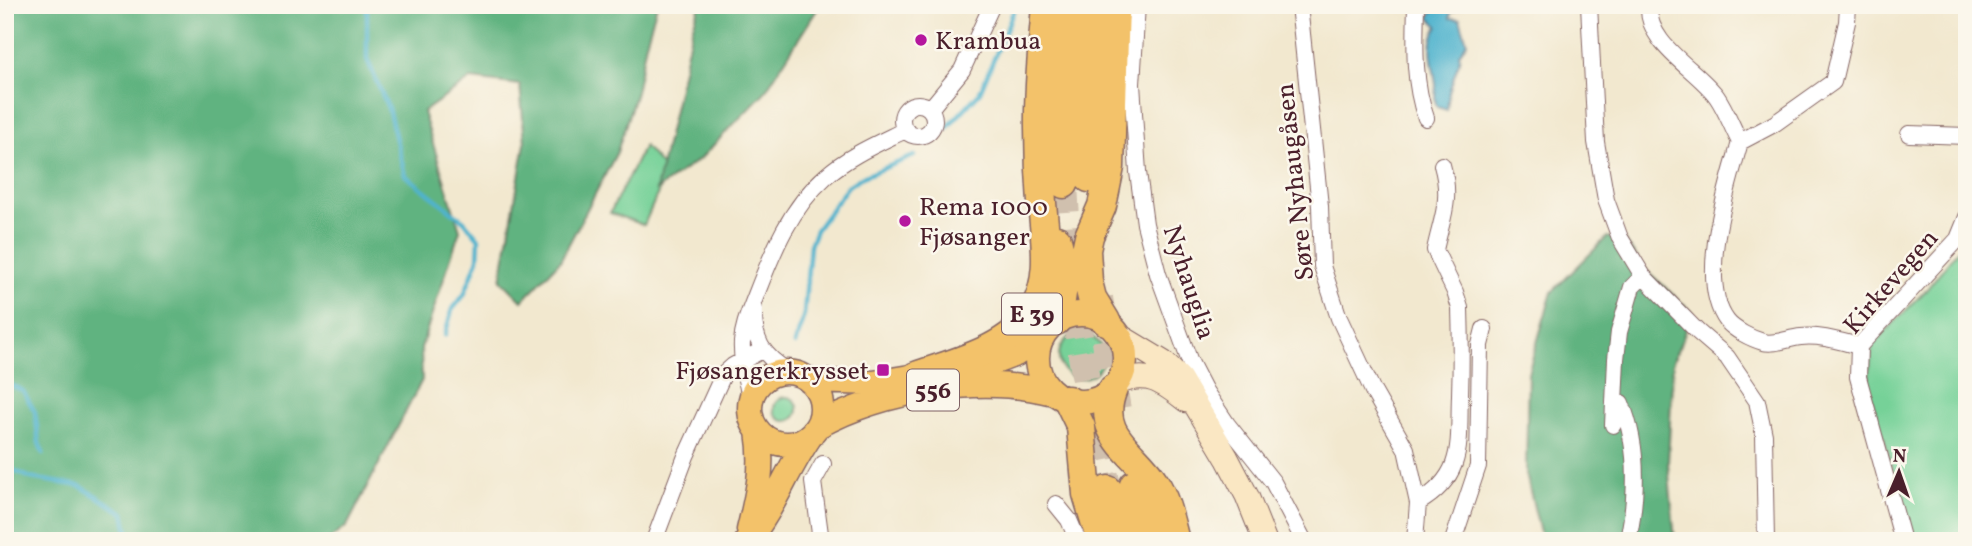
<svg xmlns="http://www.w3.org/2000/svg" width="1972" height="546" font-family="Vollkorn,serif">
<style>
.green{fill:#76d198;stroke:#607862;stroke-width:2}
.forest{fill:#60b380;stroke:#556956;stroke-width:2}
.water{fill:#4fb3ce;stroke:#4c697c;stroke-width:2}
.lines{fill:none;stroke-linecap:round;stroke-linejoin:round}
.stream{stroke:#4fb3ce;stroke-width:4.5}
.highway-tunnel{stroke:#d0c0ae;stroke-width:28;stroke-dasharray:28 14;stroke-linecap:butt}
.street-casing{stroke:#856564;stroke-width:18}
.secondary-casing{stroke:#856564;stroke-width:25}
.primary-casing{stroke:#856564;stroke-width:27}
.highway-casing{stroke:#856564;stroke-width:31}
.street{stroke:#fff;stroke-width:16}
.secondary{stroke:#fae7c3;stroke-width:23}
.primary{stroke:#f3c26a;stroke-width:24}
.highway{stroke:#f3c26a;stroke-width:28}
.poi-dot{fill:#b5179e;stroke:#fbf7ec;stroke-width:2.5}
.labels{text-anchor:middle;stroke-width:5;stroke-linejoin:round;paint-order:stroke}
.shield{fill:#fbf7ec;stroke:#7f6065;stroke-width:2}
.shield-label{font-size:24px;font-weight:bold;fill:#4a1f2b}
.poi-label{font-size:26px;fill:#4a1f2b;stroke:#fbf7ec;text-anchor:start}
.street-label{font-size:26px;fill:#4a1f2b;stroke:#fbf7ec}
</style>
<rect width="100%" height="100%" fill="#fbf7ec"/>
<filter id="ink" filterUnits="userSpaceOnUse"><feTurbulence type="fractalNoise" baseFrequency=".0143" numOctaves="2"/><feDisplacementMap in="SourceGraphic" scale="14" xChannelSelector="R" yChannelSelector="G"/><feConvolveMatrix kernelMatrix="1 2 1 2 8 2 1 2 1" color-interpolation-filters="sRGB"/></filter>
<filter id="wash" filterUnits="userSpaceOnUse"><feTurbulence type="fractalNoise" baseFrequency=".00686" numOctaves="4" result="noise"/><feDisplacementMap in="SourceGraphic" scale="28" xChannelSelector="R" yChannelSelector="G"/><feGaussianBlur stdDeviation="1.57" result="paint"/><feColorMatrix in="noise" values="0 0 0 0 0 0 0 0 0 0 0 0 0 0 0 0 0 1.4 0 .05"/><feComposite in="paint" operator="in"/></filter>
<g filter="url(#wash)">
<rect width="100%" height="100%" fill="#f2e8cf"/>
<path class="green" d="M644 146 667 172 644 225 610 213Z
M1967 229V541H1910L1884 438 1868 388 1872 345 1926 290 1962 244Z
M1059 356a22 22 0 1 1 44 0a22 22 0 1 1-44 0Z
M774 409a12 12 0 1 1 24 0a12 12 0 1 1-24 0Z"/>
<path class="forest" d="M5 5H657L646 43 636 92 617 152 560 261 522 301 501 280 525 143 520 85 471 79 423 112 460 230 421 348 422 380 347 526 327 541H5Z
M700 5H820L764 93 701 158 656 190 692 29Z
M1607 237 1624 240 1647 271 1693 313 1673 361 1668 463 1675 541H1542L1526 474 1528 373 1552 292Z"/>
<path class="water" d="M1437 5H1459L1460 8 1451 12 1450 18 1460 19 1467 42 1459 54 1460 58 1449 92 1447 110 1437 107C1433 99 1436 94 1436 85 1434 65 1425 45 1438 26L1429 17Z"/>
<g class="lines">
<path class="stream" d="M367 5V59L388 108 405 175 464 221 479 239 478 259 464 295 452 310 445 335
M948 127 980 92 1016 5
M795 344 804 314 810 245 816 230 848 186 860 178 914 156
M5 376 9 384 23 391 35 412 39 443 43 453
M6 467 31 478 80 486 124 513 130 541"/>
</g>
</g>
<g filter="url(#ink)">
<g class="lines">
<path class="highway-tunnel" d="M1064 184C1069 288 1085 388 1108 490
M1099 298 1117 410"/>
<g class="street-casing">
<path id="street" d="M1137 5 1132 84 1138 172 1145 224 1158 274 1190 362 1205 391 1227 424 1273 482 1304 541
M1299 5 1320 206 1322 266 1339 318 1373 391 1406 449 1418 503 1415 541
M1416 5C1415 43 1413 82 1426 118
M1589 5 1596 142 1606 200 1620 238 1643 276 1698 332 1727 357 1757 401 1764 435 1766 541
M1649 5C1646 45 1696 68 1717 97 1726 110 1732 127 1740 142 1728 186 1696 280 1727 321 1734 330 1752 339 1763 342 1775 345 1789 338 1801 337 1821 335 1839 341 1859 346
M902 120a16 16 0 1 1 32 0a16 16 0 1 1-32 0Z
M930 109 962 70 992 5
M1909 134 1967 136
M1740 142 1774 124 1833 82 1847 22 1848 5
M754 309C753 341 762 355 789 372
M751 400C746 381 741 361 742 342 743 325 750 311 756 295 773 251 790 208 826 176 848 156 879 143 905 130
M1614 403H1621C1639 445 1637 496 1628 541
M1613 425 1616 359 1619 332 1632 287 1643 276
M1418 503C1466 475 1458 442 1460 395 1461 366 1461 337 1460 308L1455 292 1435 250C1442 217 1452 200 1442 165
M1056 504 1069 520 1078 541
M654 541 686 456 723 375 733 366 762 350
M821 541 813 482 823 464
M1453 541 1478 466 1480 345 1484 329
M1903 541 1858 377 1859 346 1958 239 1967 217"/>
</g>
<g class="secondary-casing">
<path id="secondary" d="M1120 336 1163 362 1180 379 1227 458 1247 496 1265 541
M1118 383C1149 370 1163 383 1187 401"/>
</g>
<g class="primary-casing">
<path id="primary" d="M1037 358a44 44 0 1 1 88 0a44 44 0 1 1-88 0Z
M750 408a36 36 0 1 1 72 0a36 36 0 1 1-72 0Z
M811 381 873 383 916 376 957 373 987 365 1016 354 1042 337
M818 426C883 390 981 374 1053 393
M749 530C758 493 764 468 758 431
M747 541C774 509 787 469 811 435"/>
</g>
<g class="highway-casing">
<path id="highway" d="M1089 178V106L1093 5
M1064 184 1063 60 1067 5
M1056 321C1065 289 1066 272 1057 240
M1106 321 1092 298 1088 282 1086 250 1089 236 1102 206 1110 167 1115 5
M916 376C955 362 1008 350 1032 313 1053 281 1045 239 1042 203 1040 178 1039 153 1039 128 1038 87 1043 46 1046 5
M1113 389C1094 435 1135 451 1155 483 1166 500 1170 522 1175 541
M1068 400 1081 427 1087 494 1101 541
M1134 485 1150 541
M1108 490 1123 541"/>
</g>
<use href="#street" class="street"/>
<use href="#secondary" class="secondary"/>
<use href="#primary" class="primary"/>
<use href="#highway" class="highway"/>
</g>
</g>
<g class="poi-dot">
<circle cx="921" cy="40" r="7"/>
<circle cx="905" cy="221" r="7"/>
<rect x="876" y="363" width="14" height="14" rx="3.5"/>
</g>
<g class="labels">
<g class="shield">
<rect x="1002" y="293.5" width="60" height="41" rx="5"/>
<rect x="907" y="369.5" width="52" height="41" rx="5"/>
</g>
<g class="shield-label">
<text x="1032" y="322">E 39</text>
<text x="933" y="398">556</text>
</g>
<g class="poi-label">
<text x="935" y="49">Krambua</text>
<text x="919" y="215">Rema 1000<tspan x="919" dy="30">Fjøsanger</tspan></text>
<text x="869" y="379" text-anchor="end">Fjøsangerkrysset</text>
</g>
<g class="street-label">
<text transform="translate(1294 182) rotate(-96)" y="9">Søre Nyhaugåsen</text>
<text transform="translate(1890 281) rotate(-49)" y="9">Kirkevegen</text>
<text transform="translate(1190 282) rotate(72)" y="9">Nyhauglia</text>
</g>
</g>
<rect width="1972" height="546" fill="none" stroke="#fbf7ec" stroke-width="28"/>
<g transform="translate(1899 472) rotate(2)" stroke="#fbf7ec" stroke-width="5" paint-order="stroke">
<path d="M0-5L12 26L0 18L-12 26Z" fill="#4a1f2b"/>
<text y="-10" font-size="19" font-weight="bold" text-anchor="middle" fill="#4a1f2b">N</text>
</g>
</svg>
